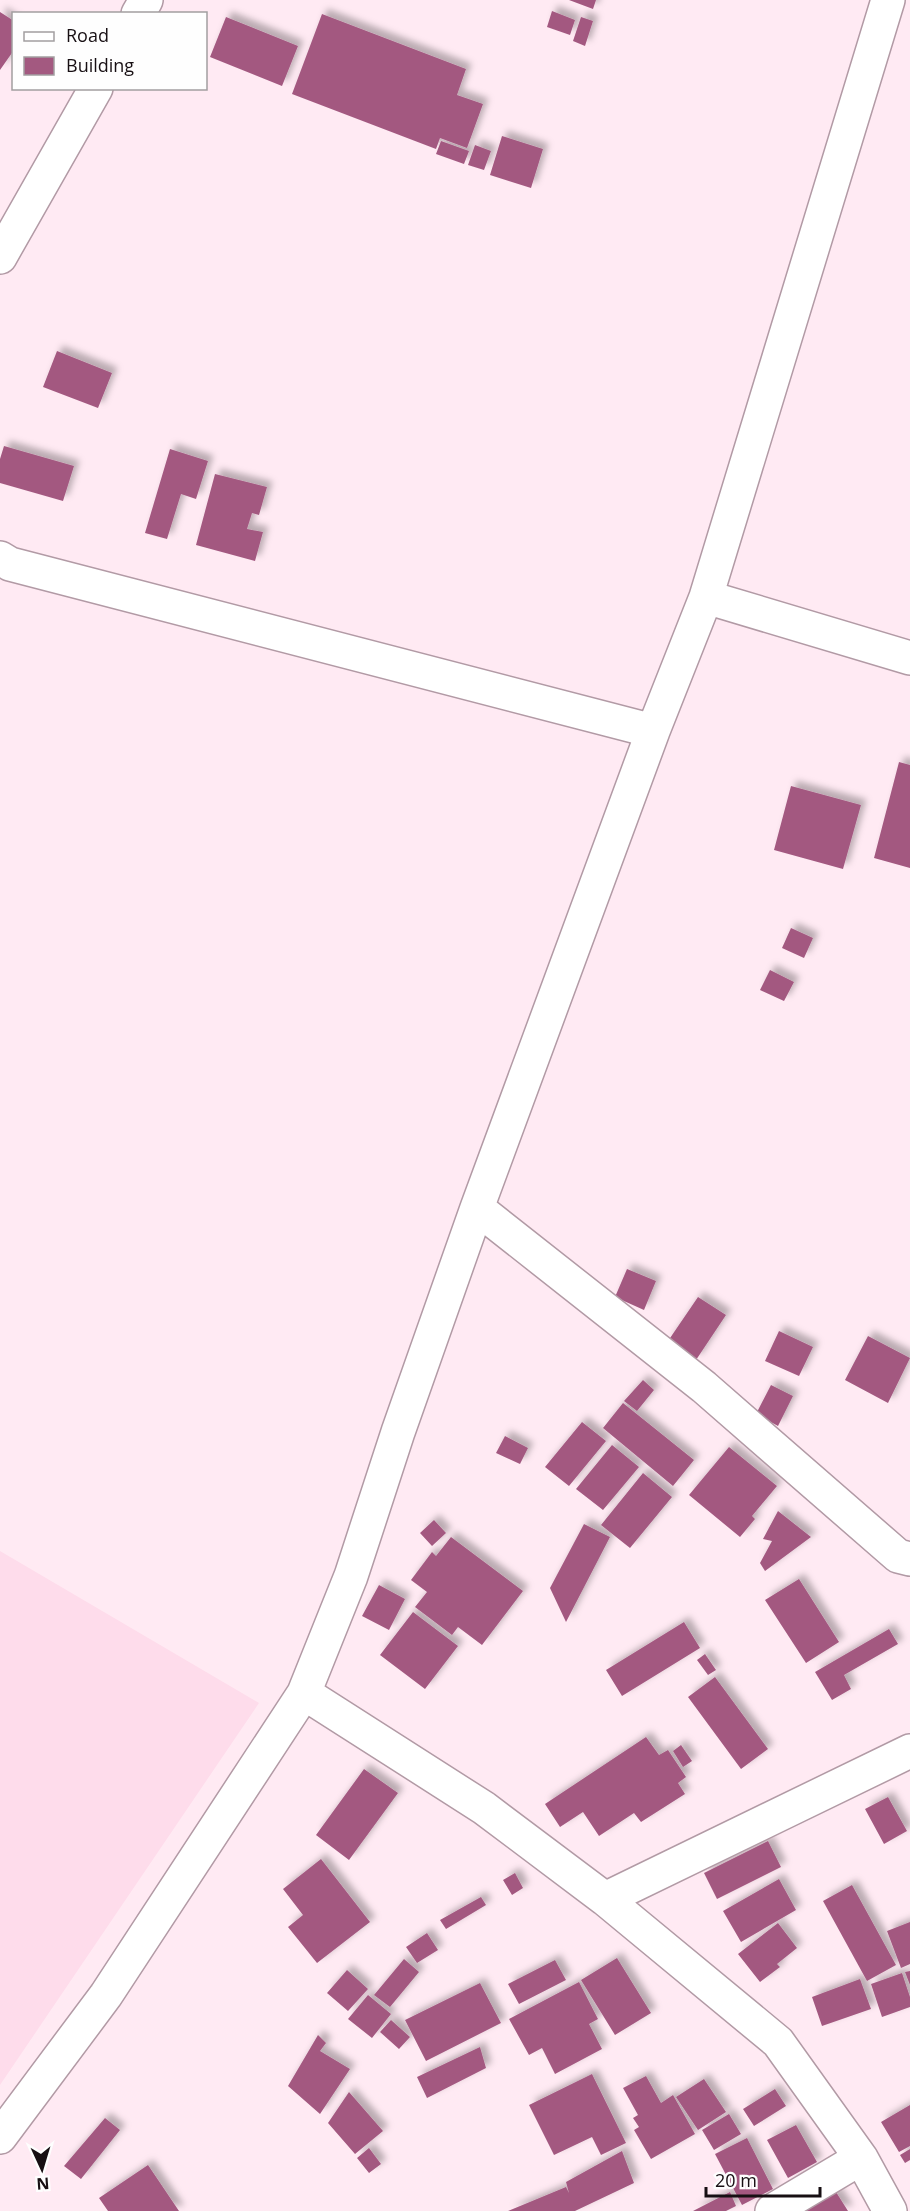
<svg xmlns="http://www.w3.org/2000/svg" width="910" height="2211" font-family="'Open Sans',sans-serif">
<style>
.built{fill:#fedceb}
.building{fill:#a35980;filter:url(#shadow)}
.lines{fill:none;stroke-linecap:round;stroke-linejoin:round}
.minor-casing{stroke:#b29aa5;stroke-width:36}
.minor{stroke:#fff;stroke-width:33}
</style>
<defs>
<filter id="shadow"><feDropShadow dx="5.5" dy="-5.5" stdDeviation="3" flood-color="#0004"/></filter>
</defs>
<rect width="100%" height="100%" fill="#ffeaf3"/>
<path class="built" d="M0 1551 259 1703 0 2085Z"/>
<path class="building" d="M569 0H596L593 9Z
M552 11 575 20 570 35 547 27Z
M0 12 14 21V50L0 70Z
M322 14 466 69 457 95 483 104 467 148 440 138 436 149 292 94Z
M226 17 298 46 282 86 210 57Z
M581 17 593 21 585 46 573 41Z
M502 136 543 149 531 188 490 175Z
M441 141 469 151 464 164 436 154Z
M475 145 491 151 484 170 468 165Z
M57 351 112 373 98 408 43 387Z
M4 446 74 466 63 501 0 483V459Z
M170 449 208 461 196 499 181 494 167 539 145 533Z
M215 474 267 487 259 515 252 513 247 529 263 532 255 561 196 545Z
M899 762 910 765V868L874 858Z
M791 786 861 805 843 869 774 850Z
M791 928 813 938 804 958 782 948Z
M770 970 794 982 784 1001 760 990Z
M627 1269 656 1281 644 1310 615 1297Z
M698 1297 726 1315 696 1360 668 1341Z
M779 1331 813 1347 799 1376 765 1361Z
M868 1336 910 1358 888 1403 845 1380Z
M643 1380 654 1390 637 1411 624 1401Z
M771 1385 793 1396 778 1426 756 1414Z
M623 1403 694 1460 673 1486 603 1428Z
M582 1422 606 1441 569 1486 545 1467Z
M505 1436 528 1448 520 1464 496 1453Z
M612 1445 639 1467 603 1510 576 1489Z
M729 1447 777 1486 752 1516 755 1519 740 1537 689 1495Z
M643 1473 672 1497 630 1548 601 1525Z
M778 1511 811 1537 765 1571 760 1563 772 1541 763 1539Z
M434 1520 446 1533 432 1546 420 1533Z
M584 1524 610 1537 566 1622 550 1588Z
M451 1537 523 1591 482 1645 458 1627 452 1635 415 1607 427 1592 411 1580 432 1552 436 1556Z
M799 1579 839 1642 806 1663 765 1600Z
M379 1585 405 1599 389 1630 362 1616Z
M413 1612 458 1646 425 1689 380 1655Z
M684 1622 700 1648 622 1696 606 1670Z
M889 1629 898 1644 844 1675 851 1689 832 1700 815 1672Z
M705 1654 716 1670 708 1675 697 1660Z
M715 1677 768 1749 741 1769 688 1697Z
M646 1737 659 1755 668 1750 686 1777 678 1783 685 1794 641 1822 634 1813 599 1836 583 1812 560 1827 545 1804Z
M681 1745 692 1761 683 1767 673 1751Z
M364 1769 398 1793 349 1860 316 1835Z
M888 1797 907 1831 884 1844 865 1809Z
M768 1841 781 1867 717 1899 704 1873Z
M321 1859 370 1922 317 1963 288 1927 303 1915 283 1889Z
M515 1873 523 1888 512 1895 503 1880Z
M779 1879 796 1910 741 1942 723 1911Z
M852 1885 896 1965 867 1981 823 1901Z
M481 1897 486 1905 446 1929 440 1920Z
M910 1922V1964L901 1968 887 1931Z
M778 1923 797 1948 777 1964 780 1967 760 1982 738 1954Z
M427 1933 438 1950 417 1963 406 1947Z
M617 1958 651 2013 615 2035 581 1980Z
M404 1959 419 1972 390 2007 374 1995Z
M555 1960 566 1980 519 2004 508 1984Z
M347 1970 368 1989 348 2011 327 1993Z
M910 1971V1985L905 1972Z
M902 1973 910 1997V2007L882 2017 871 1984Z
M860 1979 871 2009 822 2026 812 1997Z
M579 1982 598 2019 589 2024 602 2049 555 2074 542 2048 529 2055 509 2019Z
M480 1983 501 2023 426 2061 405 2020Z
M368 1995 391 2014 372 2038 348 2019Z
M391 2020 410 2037 399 2049 380 2032Z
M318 2035 326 2043 320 2051 350 2069 320 2114 288 2086Z
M480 2047 486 2068 427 2098 417 2077Z
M592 2074 626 2143 601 2155 592 2137 554 2155 529 2105Z
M646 2076 661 2103 673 2095 695 2134 651 2159 634 2130 639 2127 633 2118 638 2115 623 2088Z
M704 2079 726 2112 698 2130 676 2097Z
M775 2089 786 2106 754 2126 743 2109Z
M349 2092 383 2131 355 2154 328 2123Z
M910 2105V2146L899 2152 881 2122Z
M729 2114 741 2134 714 2150 702 2130Z
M105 2118 120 2130 81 2179 64 2166Z
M796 2125 817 2162 788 2178 767 2140Z
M747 2138 773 2189 742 2205 715 2154Z
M369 2148 381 2164 369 2173 357 2158Z
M910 2149V2160L905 2163 900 2155Z
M622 2151 634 2183 575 2211H508L566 2187 569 2193 566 2182Z
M148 2165 179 2211H108L99 2198Z
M730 2192 736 2206 726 2211H693Z
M836 2192 848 2211H804Z"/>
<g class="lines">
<g class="minor-casing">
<path id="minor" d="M138 14 146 0
M0 257 96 88
M0 558 10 564 653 731
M706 597 910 658
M477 1208 704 1387 898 1556 910 1559
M304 1693 484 1808 605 1899 778 2042 861 2158 890 2211
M605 1899 910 1751
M0 2137 106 1995 304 1693 351 1576 398 1432 477 1208 653 731 706 597 888 0
M772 2211 861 2158"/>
</g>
<use href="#minor" class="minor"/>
</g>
<rect x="12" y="12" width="195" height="78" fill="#fefefe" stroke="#a29ea0" stroke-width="1.5"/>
<rect x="24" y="32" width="30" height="9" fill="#ffffff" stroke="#a29ea0" stroke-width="1.5"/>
<text x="66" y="42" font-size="18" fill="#170f13">Road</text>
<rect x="24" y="57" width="30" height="18" fill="#a35980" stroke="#a29ea0" stroke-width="1.5"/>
<text x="66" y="72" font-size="18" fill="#170f13">Building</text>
<g transform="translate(42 2169) rotate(176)" stroke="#fefefe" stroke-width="4.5" paint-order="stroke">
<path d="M0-4.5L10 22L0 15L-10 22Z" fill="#170f13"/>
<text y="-9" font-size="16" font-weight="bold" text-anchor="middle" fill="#170f13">N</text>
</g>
<path d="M706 2187v9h114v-9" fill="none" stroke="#170f13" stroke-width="3"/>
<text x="715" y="2187" font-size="18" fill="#170f13" stroke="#fefefe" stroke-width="4.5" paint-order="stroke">20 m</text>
</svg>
